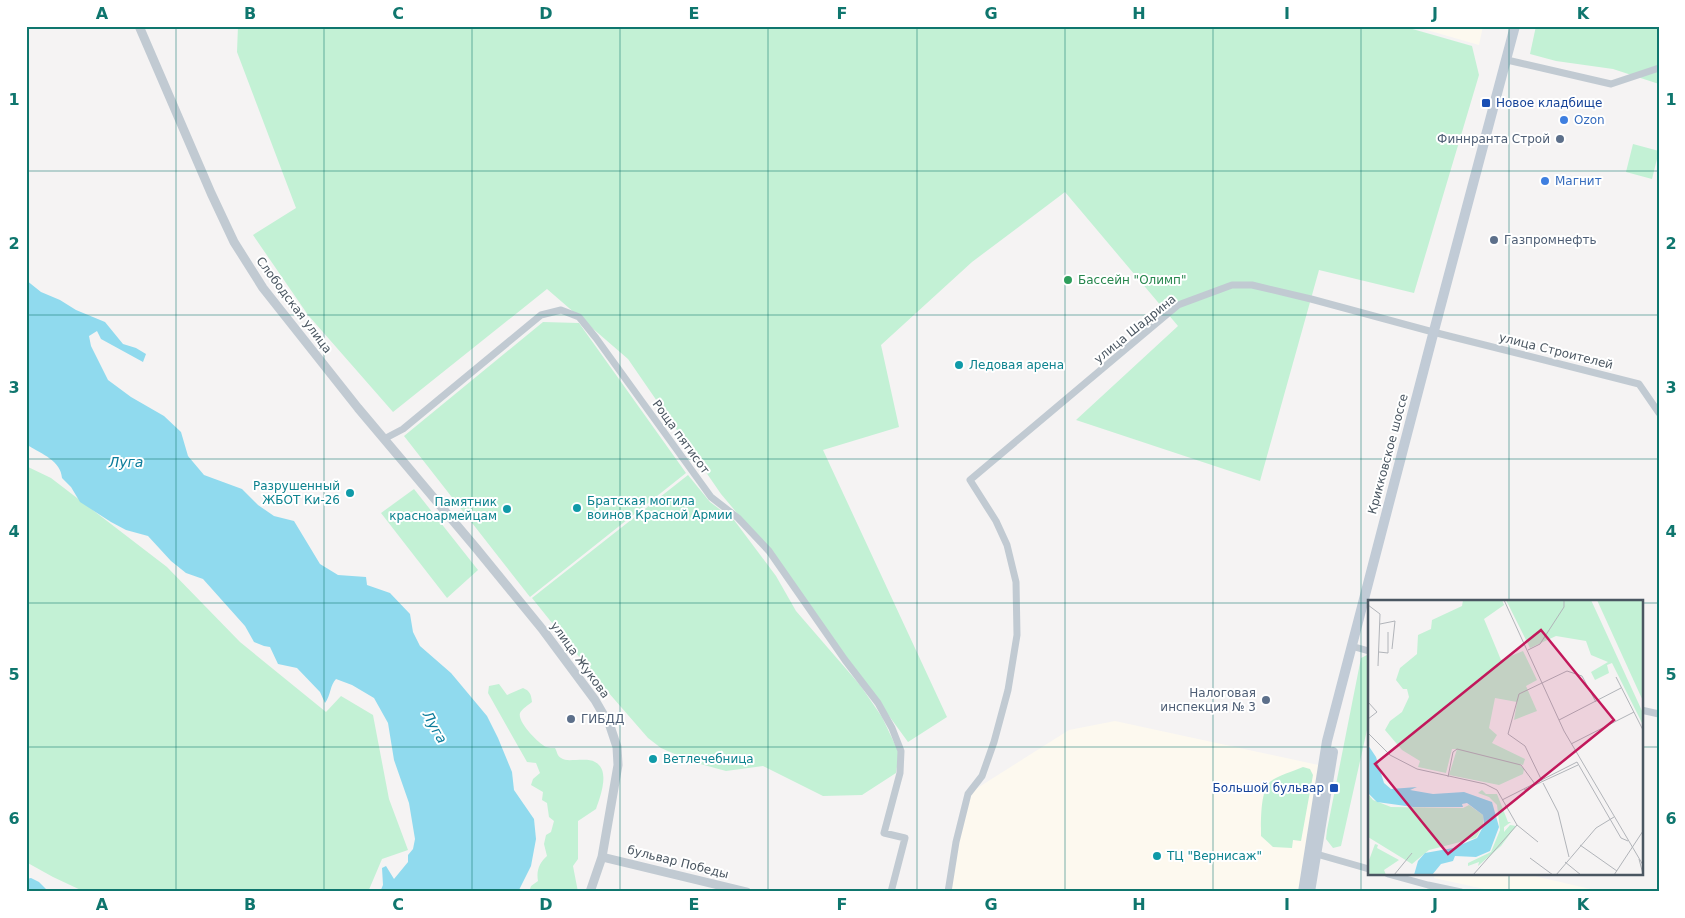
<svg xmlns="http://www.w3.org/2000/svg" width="1685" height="918" font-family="'DejaVu Sans',sans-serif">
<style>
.commercial{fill:#fdf9ef}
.green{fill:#c3f1d5}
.water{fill:#90daee}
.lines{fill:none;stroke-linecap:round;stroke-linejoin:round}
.minor{stroke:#c1cad2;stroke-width:7}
.tertiary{stroke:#c1cad2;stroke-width:9}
.secondary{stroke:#c1cbd6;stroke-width:10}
.grid{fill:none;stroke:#0f766e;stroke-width:1;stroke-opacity:0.55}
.transit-dot{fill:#1a4fb4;stroke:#fff;stroke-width:2}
.shop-dot{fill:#3f7fe0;stroke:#fff;stroke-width:2}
.service-dot{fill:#5c6f8a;stroke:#fff;stroke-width:2}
.leisure-dot{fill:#2e9e5b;stroke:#fff;stroke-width:2}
.culture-dot{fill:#0f9aa8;stroke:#fff;stroke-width:2}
.labels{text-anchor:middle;stroke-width:4;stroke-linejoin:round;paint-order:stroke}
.transit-label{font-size:12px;fill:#164399;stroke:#fff;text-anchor:start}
.shop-label{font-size:12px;fill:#366cbe;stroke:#fff;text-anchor:start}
.service-label{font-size:12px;fill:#4e5e75;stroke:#fff;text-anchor:end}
.leisure-label{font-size:12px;fill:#27864d;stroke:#fff;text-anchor:start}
.street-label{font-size:12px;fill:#4a5661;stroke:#fff}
.culture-label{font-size:12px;fill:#0d838f;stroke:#fff;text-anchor:start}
.water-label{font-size:14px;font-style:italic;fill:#0c7c9b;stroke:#fff}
.inset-road{fill:none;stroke:#b1b4b9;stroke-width:1}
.view{fill:#c2185b;fill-opacity:0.15;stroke:#c2185b;stroke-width:2.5}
.inset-edge{fill:none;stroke:#4a5661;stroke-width:2.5}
.neatline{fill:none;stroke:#0f766e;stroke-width:2}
.grid-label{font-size:16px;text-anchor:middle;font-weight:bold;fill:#0f766e}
</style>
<rect width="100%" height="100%" fill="#f5f3f3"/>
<path class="commercial" d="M1413 26H1483L1479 45Z
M1115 721 1323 766 1302 892H950L968 794 1069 730Z
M1435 874H1526L1603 892H1498L1434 878Z"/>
<path class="green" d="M238 26H1402L1472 46 1479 75 1414 293 1319 270 1260 481 1076 420 1178 326 1065 192 972 262 881 345 899 427 823 450 947 717 908 742 769 551 721 494 628 359 547 289 393 412 308 315 253 235 296 208 237 52Z
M1536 26H1659V84L1613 69 1556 61 1530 54Z
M1633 144 1659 151 1652 179 1626 172Z
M543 322 579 323 686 473 530 597 404 436Z
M26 466 51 478 167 567 240 642 326 712 341 696 373 715 389 799 408 850 382 859 368 892H85L53 877 26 862Z
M688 475 710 502 734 520 776 576 796 611 860 685 882 717 899 753 896 773 862 795 823 796 763 766 726 771 693 762 661 748 648 738 601 684 532 598Z
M414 489 478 570 447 598 381 513Z
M1369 654V721L1341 846 1333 848 1326 839 1327 830 1361 658Z
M499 684 507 695 523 688C530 691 531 694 532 702 528 705 522 709 520 713 517 722 539 744 546 747 549 748 552 748 555 748 557 751 557 756 561 758 565 761 571 760 576 760 582 760 590 759 595 762 611 770 600 797 596 809L578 821V859L573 866 578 892H529L531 886 538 881C536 870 540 862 547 856L544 844 546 835 551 832 554 821 549 817 547 803 542 800 543 792 531 785 533 779 540 773 536 763 527 762 488 693 489 686Z
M1303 767 1310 769 1313 775 1301 841 1293 840 1292 848 1273 847 1261 836C1261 823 1260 791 1270 782 1276 776 1294 771 1303 767Z"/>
<path class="water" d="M26 280 41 292 60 300 76 310 105 322 123 344 136 348 146 354 143 362 101 339 97 331 89 336 91 346 108 380 131 397 164 416 181 432 188 456 204 475 242 489 258 505 274 516 294 521 320 564 338 575 366 577 367 585 390 593 410 614 413 632 420 646 451 673 487 716 498 738 512 772 514 790 534 819 536 839 531 866 518 892H380L383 885 382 868 386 866 394 879 408 862V855L413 849 415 839 409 803 394 760 388 723 374 698 352 685 336 679C330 685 331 695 325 703L320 692 297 668 278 664 270 647 264 646 254 642 245 626 203 579 186 573 171 561 148 536 126 530 111 522 80 502 71 487 62 478C61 461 42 454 29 446L26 451Z
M31 878 39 882 49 892H26V879Z"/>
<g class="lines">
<path class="minor" d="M1507 60 1611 84 1659 68
M384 439 403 429 541 315 561 310 579 317 596 338 711 497 738 518 769 551 845 660 878 703 892 728 901 751 900 773 884 833 905 838 891 892
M1351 646 1369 651
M1641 710 1659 714
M1313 853 1369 869
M1388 874 1428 885 1461 892
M948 892 956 842 968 794 982 776 994 742 1008 690 1017 635 1016 582 1007 545 996 521 970 480 1178 305 1232 285H1252L1311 299 1433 332 1639 384 1659 413"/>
<path class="tertiary" d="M139 26 211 193 234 242 263 288 358 408 476 548 543 630 595 700 610 726 617 747 618 765 602 857 590 892
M602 857 747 892"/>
<path class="secondary" d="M1303 892 1327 741 1431 342 1515 26
M1310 892 1333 752"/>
</g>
<path class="grid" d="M176 26V892M324 26V892M472 26V892M620 26V892M768 26V892M917 26V892M1065 26V892M1213 26V892M1361 26V892M1509 26V602M26 171H1659M26 315H1659M26 459H1659M26 603H1369M1641 603H1659M26 747H1369M1641 747H1659M1509 874V892"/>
<g class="transit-dot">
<rect x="1481" y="98" width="10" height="10" rx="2.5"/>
<rect x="1329" y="783" width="10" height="10" rx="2.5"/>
</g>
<g class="shop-dot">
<circle cx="1564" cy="120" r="5"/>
<circle cx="1545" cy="181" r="5"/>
</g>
<g class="service-dot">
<circle cx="1560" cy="139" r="5"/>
<circle cx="1494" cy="240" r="5"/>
<circle cx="1266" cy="700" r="5"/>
<circle cx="571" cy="719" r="5"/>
</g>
<circle class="leisure-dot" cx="1068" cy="280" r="5"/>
<g class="culture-dot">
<circle cx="959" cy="365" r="5"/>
<circle cx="350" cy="493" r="5"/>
<circle cx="577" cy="508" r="5"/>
<circle cx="507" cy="509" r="5"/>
<circle cx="653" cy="759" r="5"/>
<circle cx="1157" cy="856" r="5"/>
</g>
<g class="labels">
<g class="transit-label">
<text x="1496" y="107">Новое кладбище</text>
<text x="1324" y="792" text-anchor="end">Большой бульвар</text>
</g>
<g class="shop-label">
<text x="1574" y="124">Ozon</text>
<text x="1555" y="185">Магнит</text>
</g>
<g class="service-label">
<text x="1550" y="143">Финнранта Строй</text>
<text x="1504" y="244" text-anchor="start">Газпромнефть</text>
<text x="1256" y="697">Налоговая<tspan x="1256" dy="14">инспекция № 3</tspan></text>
<text x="581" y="723" text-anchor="start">ГИБДД</text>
</g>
<g class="leisure-label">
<text x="1078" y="284">Бассейн "Олимп"</text>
</g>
<g class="street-label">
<text transform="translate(294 305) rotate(53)" y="4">Слободская улица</text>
<text transform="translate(1135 329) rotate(-39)" y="4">улица Шадрина</text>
<text transform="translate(1556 351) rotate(14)" y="4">улица Строителей</text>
<text transform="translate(681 437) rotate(54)" y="4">Роща пятисот</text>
<text transform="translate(1388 454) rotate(-75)" y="4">Крикковское шоссе</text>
<text transform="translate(580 660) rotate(54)" y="4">улица Жукова</text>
<text transform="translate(678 862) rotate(14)" y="4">бульвар Победы</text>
</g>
<g class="culture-label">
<text x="969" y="369">Ледовая арена</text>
<text x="340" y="490" text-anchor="end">Разрушенный<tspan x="340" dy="14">ЖБОТ Ки-26</tspan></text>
<text x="587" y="505">Братская могила<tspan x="587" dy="14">воинов Красной Армии</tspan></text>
<text x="497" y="506" text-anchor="end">Памятник<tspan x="497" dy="14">красноармейцам</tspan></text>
<text x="663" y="763">Ветлечебница</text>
<text x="1167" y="860">ТЦ "Вернисаж"</text>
</g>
<g class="water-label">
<text x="126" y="467">Луга</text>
<text transform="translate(435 727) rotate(61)" y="5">Луга</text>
</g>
</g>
<g transform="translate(1368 600)">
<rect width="275" height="275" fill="#f5f3f3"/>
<path d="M95 0H134L136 5 116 19 133 60 155 51 169 80 158 86 169 111 146 120 149 102 127 98 121 128 129 135 124 143 157 159 155 165 151 164 156 169 155 174 131 185 81 175 89 149H84L78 173 50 167 52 161 34 150 17 130 22 121 34 112 41 97 39 89H35L28 80 32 68 49 54 50 35 63 29 64 20 94 6ZM138 0H223L275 113V125L244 63 239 65 241 73 227 80 223 72 240 62 223 55 218 41 188 36 162 48ZM229 0H275V101ZM114 190 118 194H129L140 222H143L136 227V232L142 225 148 226 133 246 110 266 111 262 100 266V263L123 252 132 230 129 205 121 197 110 193ZM0 194 5 200 23 207 95 208 101 205 115 215V225L108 238 61 250 44 264 0 237ZM7 244 10 245 9 248 31 260 16 270 18 275H0V263Z" fill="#c3f1d5"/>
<path d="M0 145 8 157 16 183 23 189 49 187 42 190 65 194 96 192 124 202 131 227 122 251 108 257 87 256 85 261 73 264 64 275H46L50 261 57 253 85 248 109 238 116 225 115 215 99 203 94 204 95 207H45L9 202 0 193Z" fill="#90daee"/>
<path class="inset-road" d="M136 0 196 131 275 265M0 5 12 14 10 66M12 24 27 21 24 49M160 50 172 44 196 7V0M11 52 20 53V32M248 77 275 130M0 102 9 112 0 119M191 120 253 88M0 133 22 155 49 169 117 184 129 190 149 225 105 275M203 144 266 112M209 162 253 238 260 241M80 177 85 152 89 149 153 165 167 184M174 181 157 146 140 134 151 94 199 71 214 76 228 102M175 183 190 212 201 257M156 190 210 165M134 200 209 162M149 225 170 242M212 245 249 271M162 258 185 275M271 259 275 274M197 262 213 275M26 275 44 253M188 275 228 228 246 217M246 275 275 231"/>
<path class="view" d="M173 30 246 120 80 254 7 164Z"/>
<rect width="275" height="275" class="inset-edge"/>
</g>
<rect width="1685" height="918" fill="none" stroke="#ffffff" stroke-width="55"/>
<rect x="28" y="28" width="1630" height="862" class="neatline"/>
<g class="grid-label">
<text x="102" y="19">A</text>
<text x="250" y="19">B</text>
<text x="398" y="19">C</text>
<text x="546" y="19">D</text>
<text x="694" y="19">E</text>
<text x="842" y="19">F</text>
<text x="991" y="19">G</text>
<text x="1139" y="19">H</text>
<text x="1287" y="19">I</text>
<text x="1435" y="19">J</text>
<text x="1583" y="19">K</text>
<text x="14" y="105">1</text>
<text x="1671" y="105">1</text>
<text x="14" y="249">2</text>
<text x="1671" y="249">2</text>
<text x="14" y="393">3</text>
<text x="1671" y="393">3</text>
<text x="14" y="537">4</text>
<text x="1671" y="537">4</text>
<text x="14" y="680">5</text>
<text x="1671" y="680">5</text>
<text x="14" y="824">6</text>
<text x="1671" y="824">6</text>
<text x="102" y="910">A</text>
<text x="250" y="910">B</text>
<text x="398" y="910">C</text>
<text x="546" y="910">D</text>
<text x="694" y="910">E</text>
<text x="842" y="910">F</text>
<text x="991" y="910">G</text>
<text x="1139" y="910">H</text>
<text x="1287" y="910">I</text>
<text x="1435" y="910">J</text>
<text x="1583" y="910">K</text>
</g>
</svg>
